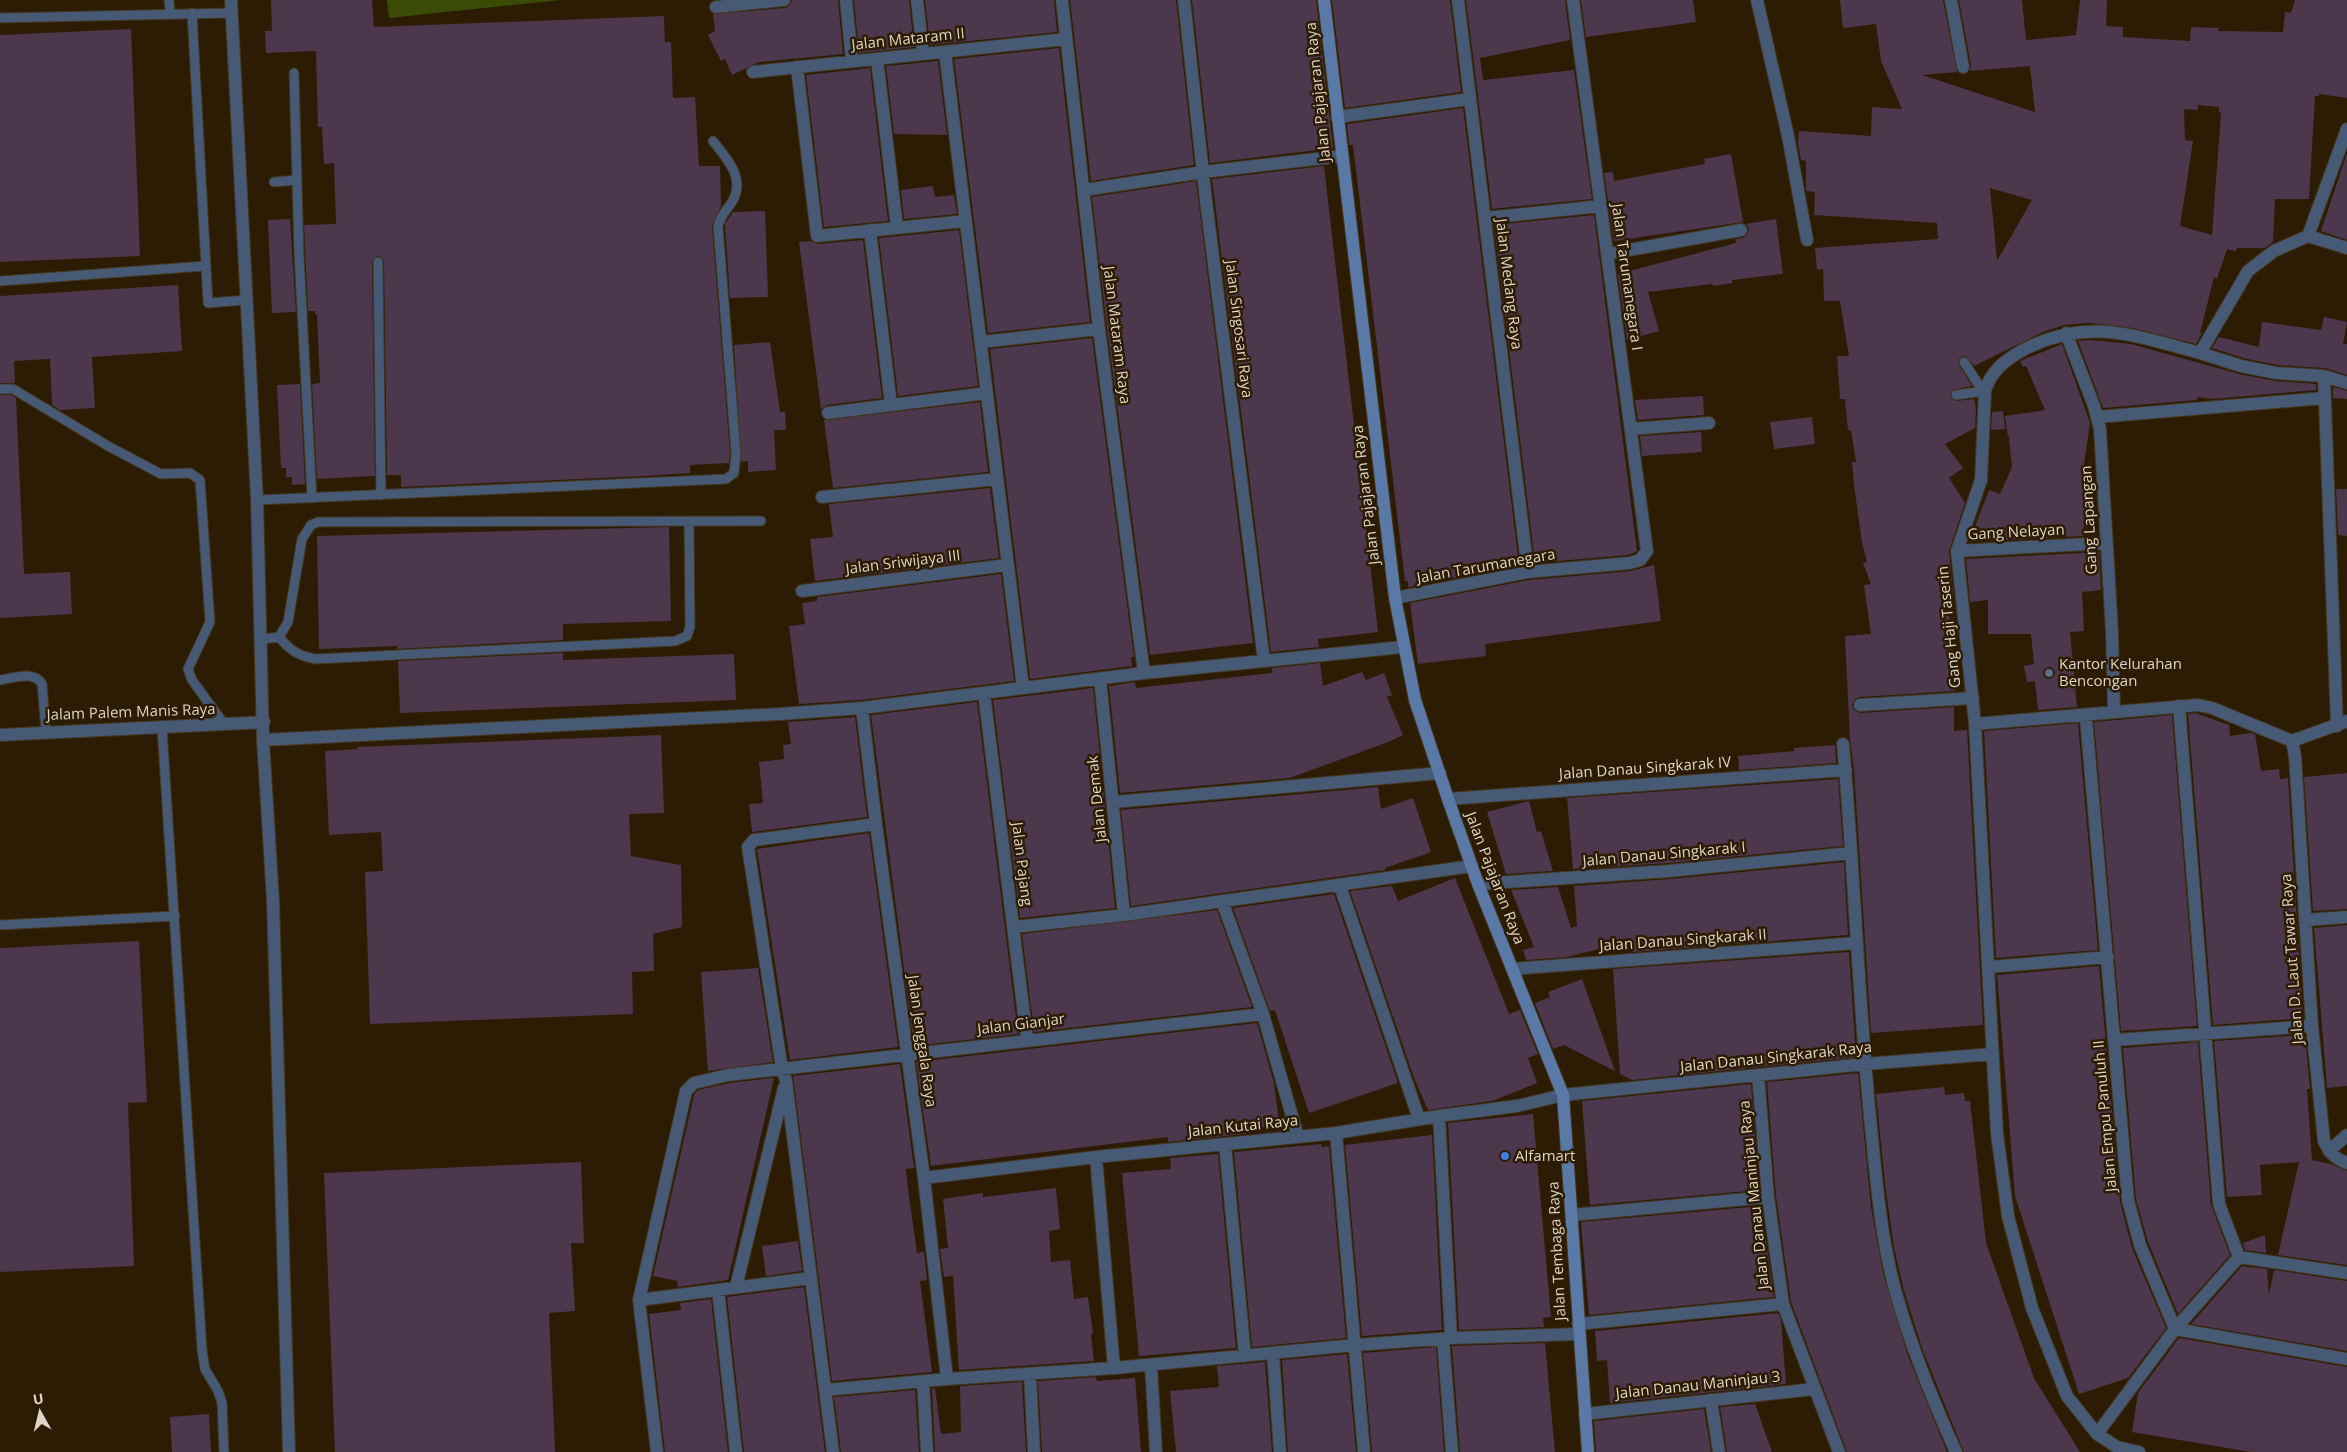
<svg xmlns="http://www.w3.org/2000/svg" width="2347" height="1452" font-family="'Open Sans',sans-serif">
<style>
.green{fill:#3b4a04}
.building{fill:#4d374c;fill-rule:evenodd}
.lines{fill:none;stroke-linecap:round;stroke-linejoin:round}
.lane-casing{stroke:#45361e;stroke-width:11}
.street-casing{stroke:#45361e;stroke-width:14}
.secondary-casing{stroke:#45361e;stroke-width:14}
.lane{stroke:#465975;stroke-width:9}
.street{stroke:#465975;stroke-width:12}
.secondary{stroke:#5b79a7;stroke-width:12}
.service-dot{fill:#5c6f8a;stroke:#2c1c03;stroke-width:2}
.shop-dot{fill:#3f7fe0;stroke:#2c1c03;stroke-width:2}
.labels{text-anchor:middle;stroke-width:5;stroke-linejoin:round;paint-order:stroke}
.street-label{font-size:15px;fill:#dfd4c6;stroke:#2c1c03}
.poi-label{font-size:15px;fill:#dfd4c6;stroke:#2c1c03;text-anchor:start}
</style>
<rect width="100%" height="100%" fill="#2c1c03"/>
<path class="green" d="M387 0H560L389 18Z"/>
<path class="building" d="M271 0H372L374 27 664 16 665 42H671L673 98 695 97 699 166H720L721 206 712 226 730 453 729 463 690 465V473L645 476 401 487V475H387L384 262 381 257 377 256 372 262 375 476 317 479 312 384 320 383 317 314H315V311H308L304 225 336 224 334 163 324 164 322 127H318L316 51 266 53 265 31H272Z
M792 0H838L843 54 759 62 732 75 725 59 721 61 708 35 715 31 713 14 785 8 789 6Z
M854 0H909L914 47 859 53Z
M925 0H1054L1057 32 930 45Z
M1070 0H1176L1194 165 1091 181Z
M1192 0H1316L1333 148 1210 163Z
M1332 0H1450L1461 92 1345 108Z
M1466 0H1565L1570 40 1480 58 1483 80 1574 70 1592 199 1492 209Z
M1581 0H1693L1696 22 1586 37Z
M1840 0H1943L1957 72 1922 75 2035 112 2030 66 1970 71 1971 66 1959 0H2022L2026 40 2076 35 2080 0H2107L2106 26 2123 27V37L2190 41 2191 27 2219 28 2218 31 2283 32 2285 12 2291 13 2295 0H2347V98L2319 94V96H2315L2309 199H2275L2273 242 2265 248H2237L2236 251 2227 249 2217 279 2214 277 2200 333H2202L2196 344 2133 328 2089 323 2064 325 2043 332 1974 366 1966 356 1961 357 1958 360 1959 365 1972 386 1953 390 1950 396 1956 401 1974 399 1976 408 1975 428 1945 444 1963 468 1949 478 1965 503 1949 551 1954 603 1948 604 1955 691 1860 697 1855 699 1852 705 1854 710 1860 713 1954 707V731L1967 730 1983 1025 1871 1033 1854 770 1850 740 1845 636 1871 634 1864 585 1871 584 1863 563 1867 562 1862 543 1854 485 1852 462H1856L1851 430H1848L1845 399H1840L1837 356H1849L1840 301H1824L1823 269 1817 270 1815 248 1938 239 1937 223 1814 215 1815 192 1806 191V161L1801 160 1798 143 1799 131 1871 136 1872 107 1902 109 1881 61 1876 24 1843 28ZM2198 105 2219 107V112H2221L2212 235 2180 226 2193 141 2185 140 2184 109 2198 110ZM1990 188 2032 200 1997 261Z
M131 29 140 256 0 262V35Z
M1059 48 1090 322 988 333 954 59Z
M938 61 947 135 894 134 886 66Z
M870 68 888 221 824 227 806 75Z
M1463 108 1519 565 1408 587V581H1405L1353 145H1349L1347 124Z
M2347 153V240L2321 231Z
M1731 154 1743 222 1614 241 1604 173 1613 172 1614 181 1705 164 1704 159Z
M1324 166 1378 632 1318 639 1319 647 1271 652 1212 179Z
M1196 181 1253 643 1150 655 1107 328 1092 197Z
M933 186 935 197 954 195 957 214 904 219 901 190Z
M765 211 768 297 730 298 725 224 733 212Z
M1594 215 1637 551 1628 555 1535 563 1494 225Z
M290 219 296 312 272 313 268 220Z
M1776 219 1783 274 1732 280V283L1713 286 1712 284 1648 292 1659 331 1627 340 1618 274 1736 243 1735 239 1743 238 1748 233 1749 228 1746 224Z
M959 230 978 386 898 396 879 238Z
M863 240 882 398 827 405 821 409 799 242 811 241 818 244Z
M178 285 182 351 92 357 95 408 60 410 52 405 50 359 14 361 15 383H0V296Z
M2324 317 2347 322 2343 344H2347V375L2325 368 2277 365 2243 358 2212 348 2219 337 2259 347 2262 322 2321 330Z
M1092 338 1134 657H1131L1132 666 1030 679 990 349Z
M2090 340 2131 344 2239 374 2275 381 2316 384V390L2212 399 2197 397V400L2103 408 2078 341Z
M770 342 780 412H785L786 430H774L776 470 748 472V461L741 462 734 345Z
M2062 344 2090 423 2083 471 2093 473 2089 494H2087L2083 536 1969 542 1989 490 2000 494 2012 467 2009 439 2010 435 2008 437 2005 416 2045 410 2026 366 2023 367 2020 361Z
M300 384 305 484 292 485V477H286V468H281L277 385Z
M2333 387 2347 391V399L2333 398Z
M0 395H11L16 398 24 574 70 572 72 614 0 618Z
M1703 396 1704 415 1638 420 1635 400Z
M980 402 988 472 833 488 824 420Z
M2003 411 2005 429 1991 430 1992 412Z
M1812 417 1815 444 1774 449 1770 422Z
M1701 432 1702 452 1642 456 1640 436Z
M990 488 999 558 815 581 810 539 833 537 829 504Z
M2336 489H2347V536L2338 535Z
M669 527 671 621 563 624V640L397 649V646L319 649 317 536Z
M2099 552 2101 590 2082 592 2084 631 2070 632 2077 707 2038 710 2035 681 2027 682 2024 666 2034 664 2031 634H1988V600L1970 602 1966 559Z
M1654 565 1661 621 1485 644 1486 656 1418 664 1410 603 1529 580 1631 571Z
M1001 574 1014 681 861 700 799 704 789 626 805 624 802 603 817 601V597Z
M563 653V660L734 654 736 700 400 713 398 661Z
M1320 663 1323 686 1362 672 1366 680 1384 673 1392 695 1387 697 1403 735 1388 742 1290 778 1120 793 1109 686 1135 682 1136 688 1272 673V668Z
M1093 688 1115 908 1020 918 993 700Z
M977 702 1018 1034 914 1046 871 715Z
M2195 713 2229 725 2230 736 2251 733 2255 734 2261 771 2279 769 2280 779 2288 778 2303 1018 2213 1025 2188 714Z
M2172 715 2197 1026 2121 1031 2094 722Z
M855 717 867 817 752 832 749 804 763 803 759 762 784 759 783 745 791 744 788 722Z
M2078 723 2098 950 1996 958 1984 731Z
M661 735 664 813 629 814 631 856 681 865 682 927 653 934 654 971 632 972 633 1014 370 1024 365 872 383 871 381 832 329 835 325 751 358 749 357 747Z
M1835 745 1836 763 1739 770 1738 756 1794 751V748Z
M2347 773V909L2313 911 2304 777Z
M1838 779 1843 846 1668 863 1573 869 1567 798Z
M1378 787 1381 809 1413 798 1431 852 1385 868V870L1131 906 1121 810Z
M1529 801 1537 832 1541 831 1553 871 1506 874 1487 812Z
M869 833 898 1047 790 1060 757 849Z
M1844 862 1848 935 1633 952 1630 941 1567 957 1526 960 1523 950 1534 947 1511 890 1558 887 1571 928 1577 926 1574 886 1670 879Z
M1455 878 1509 1014 1520 1010 1538 1054 1528 1058 1537 1083 1492 1101 1428 1110 1414 1078 1350 891 1392 886 1398 901Z
M1334 894 1398 1083 1309 1113 1275 1010 1270 1011 1233 908Z
M1217 910 1252 1007 1034 1032 1022 934Z
M2347 925V1086L2327 1088 2314 928Z
M139 941 147 1102 128 1103 134 1266 0 1272V948Z
M1849 952 1856 1057 1632 1080 1620 1074 1613 969Z
M2099 966 2120 1202 2132 1248 2166 1328 2128 1378 2079 1394 2015 1196 1997 975Z
M758 968 773 1062 708 1071 701 972Z
M1582 979 1615 1071 1564 1045 1553 1049 1535 1003 1550 997 1548 992Z
M1257 1023 1274 1083 1279 1122 1244 1134 1168 1142V1137L931 1166 916 1062Z
M2305 1035 2310 1089H2307L2312 1160 2331 1164 2347 1171V1265L2278 1255 2299 1162 2260 1165 2262 1195 2227 1197 2214 1041Z
M2198 1042 2211 1205 2230 1255 2178 1314 2148 1242 2136 1199 2123 1048Z
M900 1064 914 1168 906 1169 908 1189 917 1253 924 1252 927 1280 920 1281 932 1372 832 1381 793 1076Z
M1858 1073 1871 1207 1883 1273 1908 1356 1947 1452H1847L1791 1302 1776 1196 1767 1082Z
M774 1078 728 1280 678 1287 677 1281 653 1276 694 1095 698 1090 729 1083Z
M1751 1084 1759 1190 1590 1205 1582 1101Z
M1944 1087 1945 1095 1964 1093 1965 1101H1970L1986 1243 2034 1378 2080 1452H1964L1923 1351 1904 1291 1894 1248 1885 1183 1876 1094Z
M1533 1114 1551 1317 1543 1318 1544 1327 1459 1330 1448 1123Z
M1432 1135 1442 1330 1362 1336 1345 1145Z
M1321 1144 1322 1147 1329 1146 1346 1338 1252 1347 1234 1152Z
M1218 1154 1236 1348 1139 1356 1122 1173 1171 1169 1170 1158Z
M581 1162 584 1243H571L575 1311 549 1313 555 1452H335L324 1173Z
M1056 1188 1060 1229 1049 1231 1051 1262 1070 1260 1074 1299 1088 1297 1093 1334 1091 1335 1094 1361 959 1370 953 1276 944 1277 940 1249 948 1248 943 1199 983 1193V1197Z
M1761 1206 1774 1297 1589 1315 1581 1222Z
M2265 1235 2266 1253 2245 1250 2243 1243Z
M798 1241 802 1271 766 1276 762 1246Z
M2242 1266 2267 1269 2269 1295 2274 1270 2347 1281V1351L2191 1324Z
M804 1287 825 1452H744L727 1297Z
M711 1299 728 1452H665L649 1314 681 1310 680 1303Z
M1778 1313 1781 1320 1786 1384 1610 1403 1607 1360 1597 1361 1595 1331Z
M2179 1338 2347 1367V1452H2251L2132 1432 2138 1393Z
M1545 1343 1555 1452H1460L1452 1346Z
M1436 1347 1444 1452H1372L1363 1353Z
M1347 1354 1356 1452H1288L1282 1360Z
M1265 1362 1272 1452H1176L1170 1391 1219 1387 1217 1366Z
M1096 1377 1097 1381 1135 1378 1141 1452H1042L1038 1381Z
M1022 1382 1026 1452H935L932 1389 935 1388 941 1434 961 1432 960 1386Z
M915 1390 919 1452H841L834 1397Z
M1755 1404 1772 1452H1727L1720 1407Z
M1704 1409 1711 1452H1596L1594 1421Z
M209 1414 211 1452H172L170 1417Z"/>
<g class="lines">
<g class="lane-casing">
<path id="lane" d="M169 0 170 14
M192 13 208 303 246 300
M0 18 231 13
M294 73 299 255 312 498
M274 182 297 180
M378 262 381 495
M1 281 205 266
M1964 362 1982 390
M0 389H13L108 446 161 474 190 473 200 480 210 622 188 669 192 680 224 724
M1956 395 1985 391
M257 500 726 479 734 473 736 453 718 226C721 215 726 211 732 202 746 178 727 159 713 141
M279 637C290 650 298 656 316 659L675 641 687 636 690 627 689 521
M262 639 279 637 288 622 302 539 311 525 318 522 761 521
M0 680C14 678 34 670 42 684L46 732
M162 728 202 1350 205 1369 218 1391 222 1403 224 1452
M0 925 175 916"/>
</g>
<g class="street-casing">
<path id="street" d="M231 0 257 500 263 740 273 901 289 1452
M846 0 852 61
M917 0 923 54
M1062 0 1099 329 1144 673
M1184 0 1206 201 1264 661
M1458 0 1528 572
M1757 0 1788 136 1807 240
M1951 0 1963 67
M716 7 784 0
M945 52 1023 688
M877 59 897 227
M797 67 817 236 966 221
M753 72 1066 39
M1337 117 1470 99
M1084 190 1203 172 1342 156
M1485 218 1601 206
M870 230 891 405
M2308 236 2347 248
M1607 254 1741 230
M2066 333 2094 406 2100 429 2112 632 2114 712
M981 342 1099 329
M2200 353 2241 366 2276 373 2324 376 2337 726
M2324 376 2347 383
M828 413 987 393
M2097 417 2324 398
M1631 429 1709 423
M822 497 997 479
M1957 551 2106 543
M802 591 1007 565
M1395 598 1528 572 1630 563 1640 560 1647 551 1573 0
M1100 679 1124 915
M984 693 1027 1039
M1860 705 1973 698
M2179 706 2219 1204 2239 1257 2347 1273
M862 708 876 824 924 1178 947 1379
M2086 719 2128 1200 2140 1245 2175 1329 2347 1359
M1975 724 2198 705 2212 708 2292 741 2347 721
M0 735 264 722
M263 740 780 714 862 708 1144 673 1403 647
M2292 741 2295 756 2312 1026 2324 1141C2329 1152 2335 1159 2347 1163
M1843 744C1854 869 1858 993 1870 1117 1876 1176 1880 1236 1896 1293 1911 1347 1933 1401 1956 1452
M1448 799 1846 770
M1114 802 1440 773
M1478 884 1669 871 1851 853
M1340 886 1419 1119
M1222 901 1263 1014 1298 1137
M2305 920 2347 917
M1013 927 1124 915 1472 866
M1989 967 2108 957
M1512 969 1856 943
M2115 1040 2312 1026
M1758 1075 1768 1197 1783 1304 1839 1452
M1439 1116 1451 1338
M1336 1133 1364 1452
M1225 1144 1245 1356
M2329 1151 2347 1135
M1096 1157 1114 1368
M924 1178 1096 1157 1336 1133 1439 1116 1517 1106 1563 1095 1865 1064 1993 1054
M1572 1215 1768 1197
M736 1287 784 1088
M718 1290 736 1452
M639 1300 811 1278
M1578 1324 1783 1304
M1443 1339 1452 1452
M1273 1354 1280 1452
M1151 1365 1156 1452
M1030 1374 1034 1452
M923 1381 927 1452
M825 1390 947 1379 1114 1368 1355 1345 1451 1338 1578 1334
M1711 1400 1719 1452
M1585 1414 1814 1389
M2097 1434 2175 1329 2239 1257
M657 1452 639 1300 686 1091 694 1083 728 1075 1263 1014
M833 1452 786 1081 782 1069 748 847 754 840 876 824
M2139 1452 2117 1447 2097 1434 2067 1396 2032 1308 2008 1216 1997 1134 1975 724 1957 551 1981 480 1985 391C1991 371 2005 360 2023 350 2088 316 2134 336 2200 353L2248 271 2274 251 2308 236 2347 129"/>
</g>
<g class="secondary-casing">
<path id="secondary" d="M1324 0 1395 598 1415 700 1448 799 1478 884 1563 1095 1588 1452"/>
</g>
<use href="#lane" class="lane"/>
<use href="#street" class="street"/>
<use href="#secondary" class="secondary"/>
</g>
<circle class="service-dot" cx="2049" cy="673" r="5"/>
<circle class="shop-dot" cx="1505" cy="1156" r="5"/>
<g class="labels">
<g class="street-label">
<text transform="translate(908 39) rotate(-6)" y="5">Jalan Mataram II</text>
<text transform="translate(1318 92) rotate(-96)" y="5">Jalan Pajajaran Raya</text>
<text transform="translate(1627 277) rotate(82)" y="5">Jalan Tarumanegara I</text>
<text transform="translate(1509 284) rotate(83)" y="5">Jalan Medang Raya</text>
<text transform="translate(1239 329) rotate(83)" y="5">Jalan Singosari Raya</text>
<text transform="translate(1117 335) rotate(83)" y="5">Jalan Mataram Raya</text>
<text transform="translate(1366 495) rotate(-97)" y="5">Jalan Pajajaran Raya</text>
<text transform="translate(2089 520) rotate(-93)" y="5">Gang Lapangan</text>
<text transform="translate(2016 532) rotate(-3)" y="5">Gang Nelayan</text>
<text transform="translate(903 562) rotate(-7)" y="5">Jalan Sriwijaya III</text>
<text transform="translate(1486 566) rotate(-10)" y="5">Jalan Tarumanegara</text>
<text transform="translate(1949 627) rotate(-96)" y="5">Gang Haji Taserin</text>
<text transform="translate(131 712) rotate(-2)" y="5">Jalam Palem Manis Raya</text>
<text transform="translate(1645 768) rotate(-4)" y="5">Jalan Danau Singkarak IV</text>
<text transform="translate(1097 799) rotate(-96)" y="5">Jalan Demak</text>
<text transform="translate(1664 854) rotate(-5)" y="5">Jalan Danau Singkarak I</text>
<text transform="translate(1022 864) rotate(83)" y="5">Jalan Pajang</text>
<text transform="translate(1495 878) rotate(69)" y="5">Jalan Pajajaran Raya</text>
<text transform="translate(1683 940) rotate(-4)" y="5">Jalan Danau Singkarak II</text>
<text transform="translate(2292 959) rotate(-94)" y="5">Jalan D. Laut Tawar Raya</text>
<text transform="translate(1021 1024) rotate(-7)" y="5">Jalan Gianjar</text>
<text transform="translate(922 1041) rotate(82)" y="5">Jalan Jenggala Raya</text>
<text transform="translate(1776 1057) rotate(-6)" y="5">Jalan Danau Singkarak Raya</text>
<text transform="translate(2105 1116) rotate(-95)" y="5">Jalan Empu Panuluh II</text>
<text transform="translate(1243 1126) rotate(-6)" y="5">Jalan Kutai Raya</text>
<text transform="translate(1754 1195) rotate(-96)" y="5">Jalan Danau Maninjau Raya</text>
<text transform="translate(1557 1251) rotate(-93)" y="5">Jalan Tembaga Raya</text>
<text transform="translate(1698 1385) rotate(-6)" y="5">Jalan Danau Maninjau 3</text>
</g>
<g class="poi-label">
<text x="2059" y="669">Kantor Kelurahan<tspan x="2059" dy="17">Bencongan</tspan></text>
<text x="1515" y="1161">Alfamart</text>
</g>
</g>
<g transform="translate(40 1412) rotate(352)" stroke="#2c1c03" stroke-width="4" paint-order="stroke">
<path d="M0-4L9 19L0 12L-9 19Z" fill="#dfd4c6"/>
<text y="-8" font-size="14" font-weight="bold" text-anchor="middle" fill="#dfd4c6">U</text>
</g>
</svg>
